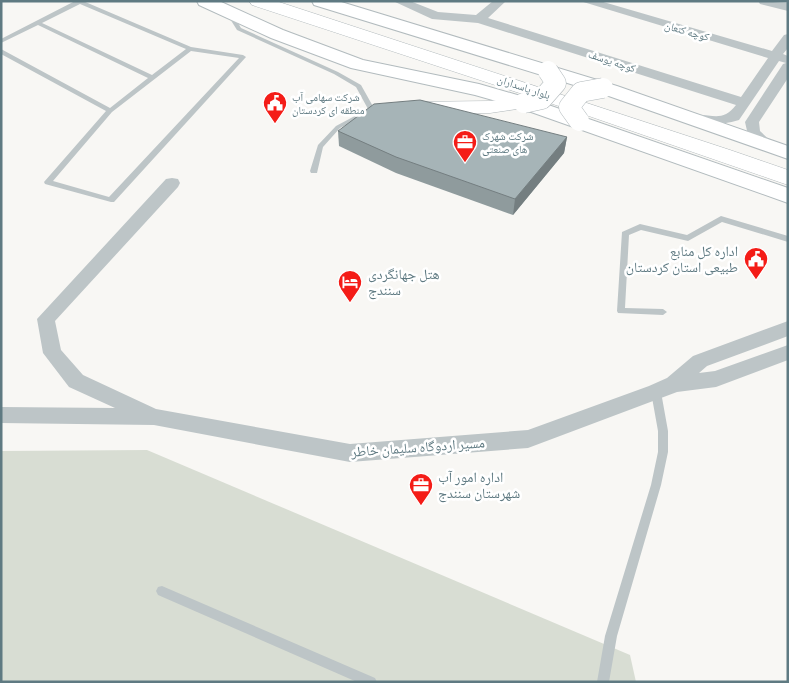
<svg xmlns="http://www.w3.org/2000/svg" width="789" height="683" font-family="'PT Sans Narrow','Noto Naskh Arabic',sans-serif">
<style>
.green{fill:#d8ddd3}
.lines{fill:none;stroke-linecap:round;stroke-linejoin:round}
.secondary-casing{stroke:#b2bbbe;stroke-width:2}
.primary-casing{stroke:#b1b9bc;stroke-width:1}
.service{fill:#bdc5c7;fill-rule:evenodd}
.minor{fill:#bdc5c7;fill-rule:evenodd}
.secondary{fill:#fff;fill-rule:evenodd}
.primary{fill:#fff;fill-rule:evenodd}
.primary-bridge-casing{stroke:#b1b9bc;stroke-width:21;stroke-linecap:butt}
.primary-bridge{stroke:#fff;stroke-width:20}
.wall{fill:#8f9b9d}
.shaded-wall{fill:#747e80}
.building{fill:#a6b4b7;stroke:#747e80}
.labels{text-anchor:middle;stroke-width:5;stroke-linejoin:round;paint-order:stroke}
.far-street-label{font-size:11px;fill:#5f7a82;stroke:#fff}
.far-poi-label{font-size:11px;fill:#5f7a82;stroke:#fff;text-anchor:start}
.poi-label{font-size:14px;fill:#5f7a82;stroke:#fff;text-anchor:start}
.street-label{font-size:14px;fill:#5f7a82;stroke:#fff}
</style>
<rect width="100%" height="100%" fill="#f8f7f4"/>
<path class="green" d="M147 450 630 655 636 682H1V451Z"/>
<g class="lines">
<g class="secondary-casing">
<path id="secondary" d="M197 1H219L283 30 363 60 479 84 531 99 788 188V203L517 107 475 95 351 68 271 38 199 5Z
M312 1H338L617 86 788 146V159L603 94 314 5Z"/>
</g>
<g class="primary-casing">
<path id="primary" d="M249 1H276L730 150 788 170V185L583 114 252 5Z
M524 97 531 99 534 103 531 107 490 113 410 114 403 112 400 108 403 104 410 102 490 101Z"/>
</g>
<path class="service" d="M75 1H83L191 47 243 55 246 57 114 202H111L45 184 44 182 106 111 1 54V49L110 108 148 78 38 25 1 43V39ZM80 4 186 49 152 75 42 23ZM191 51 239 58 109 197 53 181 112 112Z
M230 12 232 13 241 28 338 72 361 85 375 110 340 128 323 147 317 173H311L310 171 318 145 336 126 368 109 356 87 334 74 237 30 227 14Z
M721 216 788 236V242L722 222 688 241 641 230 629 235 625 308 663 309 667 312 663 315 618 313 617 311 622 232 640 224 687 235Z
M656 388 659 389 661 392 668 431V452L661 485 617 636 609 682H597L605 636 651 485 658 452V431L651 392 653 389Z
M162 586 375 678 377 682H357L158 595 156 591 158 587Z"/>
<path class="minor" d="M393 1H410L438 12 476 15 493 1H506L488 18 741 97 768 58 580 1H600L772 51 784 35 788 34V48L783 54 788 56V78L759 122 760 131 776 146 774 149H764L748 135 745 122 783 64 786 63 779 61 739 120C722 125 706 126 689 122L687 119 689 116C709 111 721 125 736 105L478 23 432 19Z
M758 1 788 3V11L760 4Z
M172 178 178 179 180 183 178 187 55 321 61 350 83 375 156 409 350 444 528 430 649 386 667 378 693 356 788 321V336L707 366 699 373 715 371 788 345V360L716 387 677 392 528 448 350 462 154 425 1 423V407L115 408 69 387 43 353 37 319 166 179Z"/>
<use href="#secondary" class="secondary"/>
<use href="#primary" class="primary"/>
<g class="primary-bridge-casing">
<path id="primary-bridge" d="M524 103 542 99 556 83 548 71
M579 121 569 107 581 92 603 88"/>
</g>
<use href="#primary-bridge" class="primary-bridge"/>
</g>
<path class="wall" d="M338 131 567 137 564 153 513 215 396 173 339 146Z"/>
<path class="shaded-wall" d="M567 137 564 153 513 215 515 199Z"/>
<path class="building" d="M420 100 567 137 515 199 396 157 338 131 374 104Z"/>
<defs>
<g id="civic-pin" transform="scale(1.25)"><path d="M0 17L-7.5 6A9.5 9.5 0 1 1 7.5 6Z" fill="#f41c17" stroke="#fff"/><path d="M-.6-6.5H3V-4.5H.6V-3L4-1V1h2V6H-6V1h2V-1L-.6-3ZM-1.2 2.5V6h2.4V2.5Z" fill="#fff"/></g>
<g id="office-pin" transform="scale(1.25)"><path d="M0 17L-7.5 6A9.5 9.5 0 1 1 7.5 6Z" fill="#f41c17" stroke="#fff"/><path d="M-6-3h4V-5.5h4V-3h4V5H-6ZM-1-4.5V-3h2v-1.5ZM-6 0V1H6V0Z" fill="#fff"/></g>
<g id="hotel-pin" transform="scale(1.25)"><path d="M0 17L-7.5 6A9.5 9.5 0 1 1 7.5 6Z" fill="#f41c17" stroke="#fff"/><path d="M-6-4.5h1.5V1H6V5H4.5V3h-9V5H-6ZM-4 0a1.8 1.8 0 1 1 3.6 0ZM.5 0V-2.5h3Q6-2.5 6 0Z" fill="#fff"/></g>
</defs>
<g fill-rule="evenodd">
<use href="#civic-pin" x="275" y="103"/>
<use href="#office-pin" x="465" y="142"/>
<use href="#civic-pin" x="756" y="259"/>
<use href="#hotel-pin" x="350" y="282"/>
<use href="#office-pin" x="421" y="485"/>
</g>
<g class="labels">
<g class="far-street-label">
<text transform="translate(687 31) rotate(16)" y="4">کوچه کنعان</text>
<text transform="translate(612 61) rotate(18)" y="4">کوچه یوسف</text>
<text transform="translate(524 87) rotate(18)" y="4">بلوار پاسداران</text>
</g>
<g class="far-poi-label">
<text x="292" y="101">شرکت سهامی آب<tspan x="292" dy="13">منطقه ای کردستان</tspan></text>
<text x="482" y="140">شرکت شهرک<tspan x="482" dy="13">های صنعتی</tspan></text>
</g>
<g class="poi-label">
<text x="738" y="256" text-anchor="end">اداره کل منابع<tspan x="738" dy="16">طبیعی استان کردستان</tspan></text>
<text x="368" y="279">هتل جهانگردی<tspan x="368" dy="16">سنندج</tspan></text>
<text x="438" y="482">اداره امور آب<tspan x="438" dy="16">شهرستان سنندج</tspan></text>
</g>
<g class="street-label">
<text transform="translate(418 447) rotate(-4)" y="5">مسیر اردوگاه سلیمان خاطر</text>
</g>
</g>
<rect width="789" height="683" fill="none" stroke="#5f7a82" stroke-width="5"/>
</svg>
